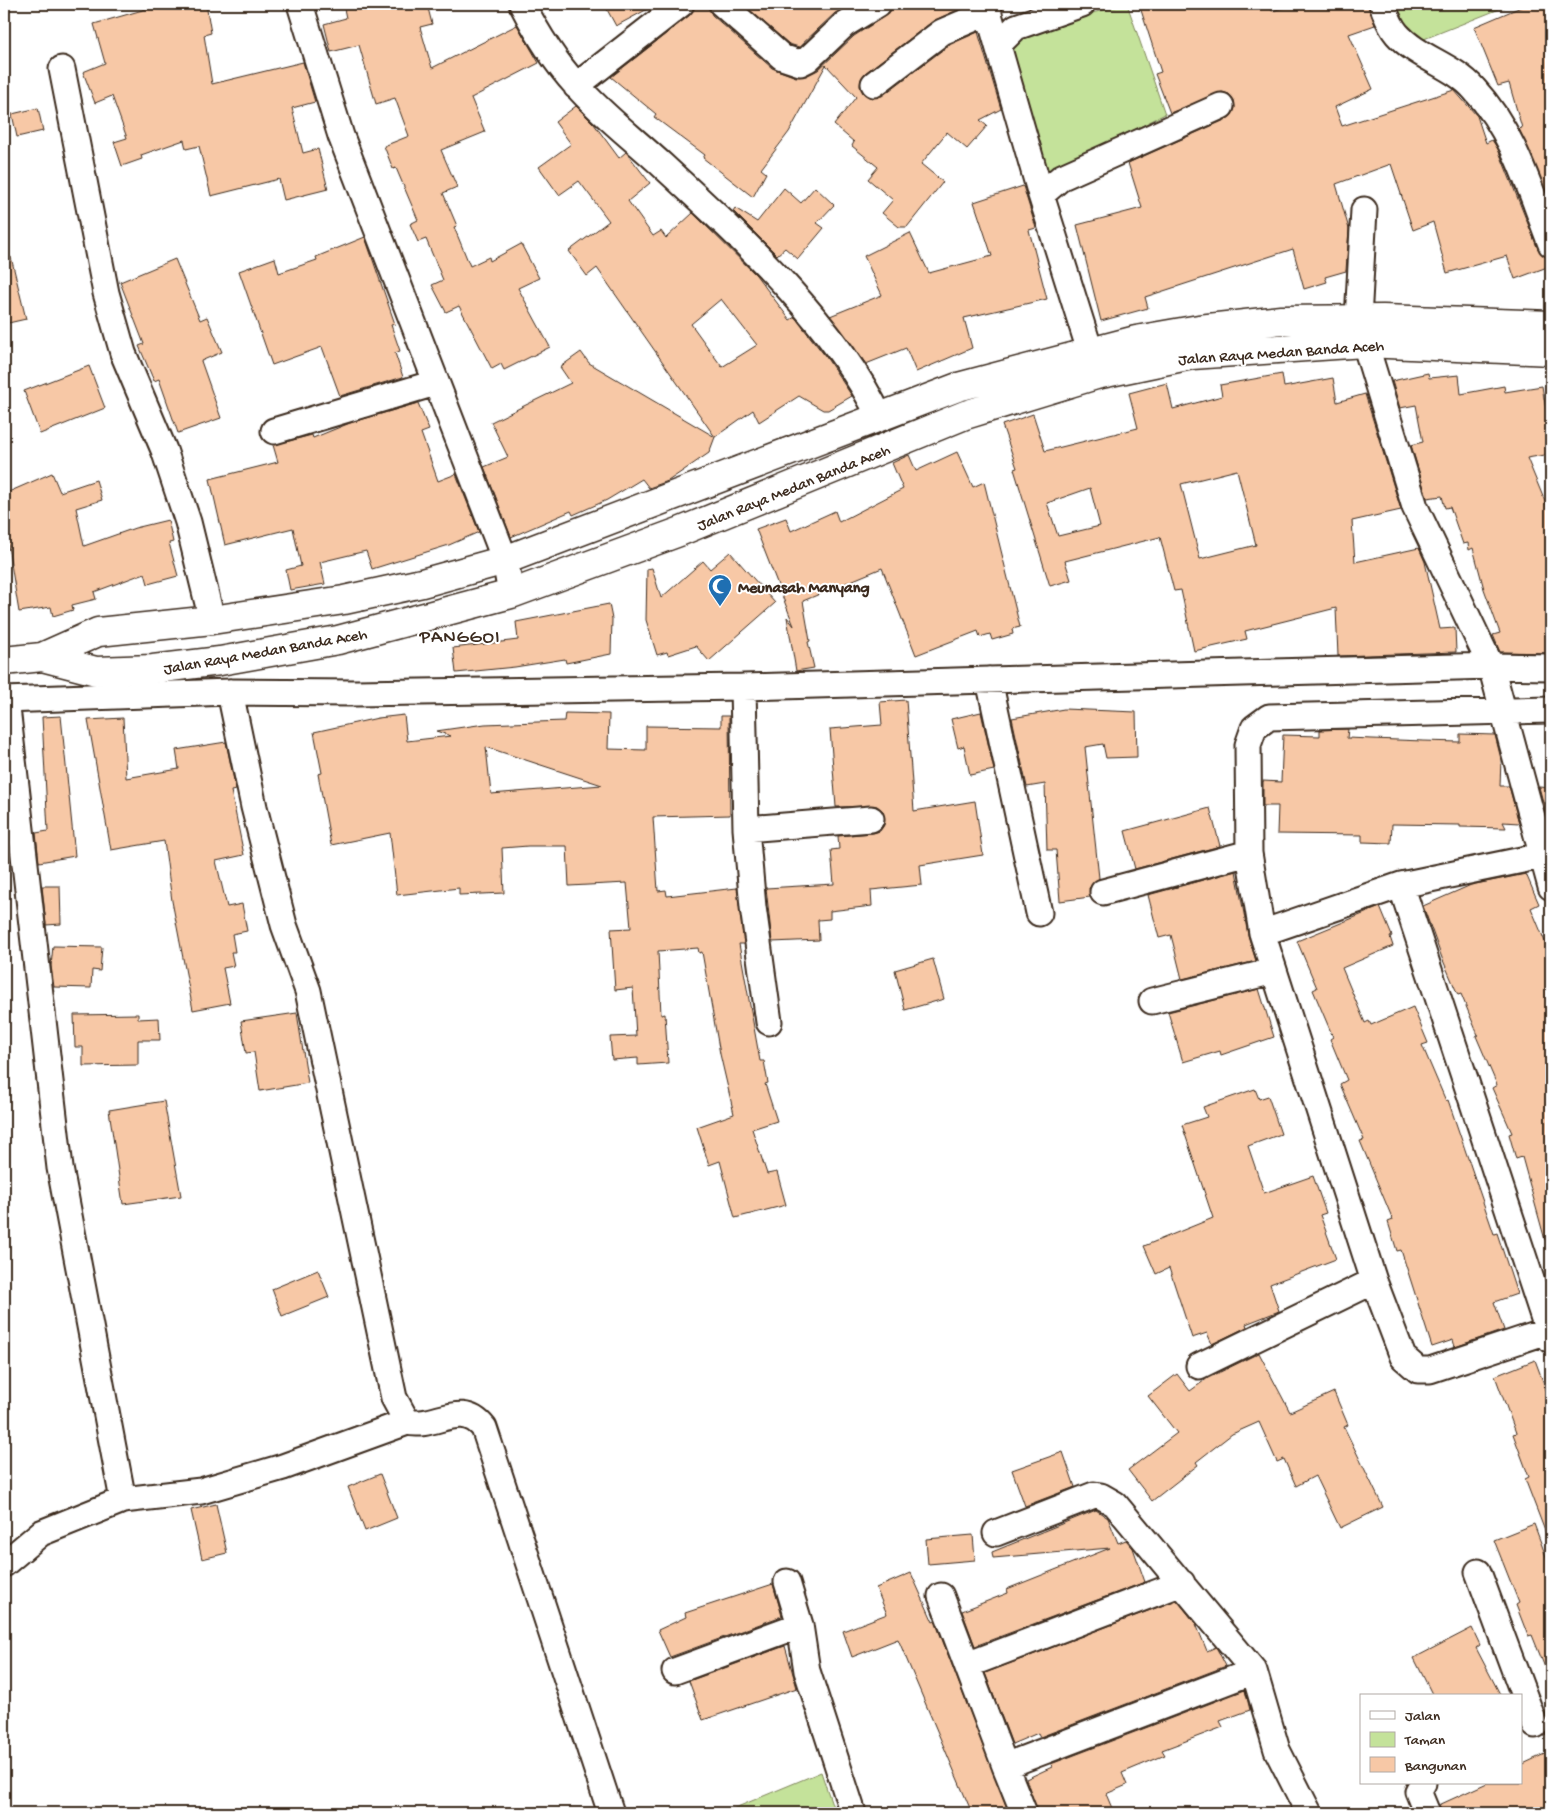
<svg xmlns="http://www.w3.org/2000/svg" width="1555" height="1817" font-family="'Gochi Hand',sans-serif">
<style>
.green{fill:#c4e29a;stroke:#80865c}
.building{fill:#f7c8a6;stroke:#3b2a1e;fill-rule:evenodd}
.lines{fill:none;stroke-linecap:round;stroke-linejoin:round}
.minor-casing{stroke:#3b2a1e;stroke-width:29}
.highway-casing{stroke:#3b2a1e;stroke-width:31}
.minor{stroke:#fff;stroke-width:25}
.highway{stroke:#fff;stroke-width:28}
.labels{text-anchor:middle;stroke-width:4;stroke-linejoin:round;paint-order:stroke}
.street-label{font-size:16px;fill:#3b2a1e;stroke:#fff}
.poi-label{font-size:16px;font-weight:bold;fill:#3b2a1e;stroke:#fff;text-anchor:start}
.quarter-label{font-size:19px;letter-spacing:1px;fill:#3b2a1e;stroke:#fff}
</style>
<rect width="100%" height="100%" fill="#fff"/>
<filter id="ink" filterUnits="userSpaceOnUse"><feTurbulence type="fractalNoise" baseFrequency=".02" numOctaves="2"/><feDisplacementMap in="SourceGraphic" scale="10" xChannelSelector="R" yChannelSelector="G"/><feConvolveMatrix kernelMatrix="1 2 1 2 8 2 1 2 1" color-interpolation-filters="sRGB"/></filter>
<g filter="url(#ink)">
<path class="green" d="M1127 4 1165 114 1044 176 1007 35Z
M1382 4H1512L1409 45Z
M821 1772 835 1813H723Z"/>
<path class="building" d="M152 4H206L211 33 204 35 212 84 303 62 315 102 292 108 303 153 318 149 328 189 284 200 279 179 211 196 199 146 186 149 184 140 141 155 142 159 122 166 114 142 127 138 112 96 95 103 83 72 105 63 94 24 153 7Z
M343 4H427L432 24 420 27 432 68 517 25 539 63 471 98 485 132 441 150 457 187 443 193 457 226 454 227 470 266 489 257 490 261 521 244 539 278 518 288 550 347 504 370 501 364 492 369 459 306 446 312 432 285 443 280 426 239 418 242 410 224 418 220 396 168 393 169 384 146 409 136 395 98 376 104 359 45 331 52 324 24 346 18Z
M604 4H657L616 26Z
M695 4H708L712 15 772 68 796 77 806 76 818 70 854 36 885 16 898 4H967L968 5 933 21 865 73 861 79 860 86 863 93 869 97 882 96 949 45 978 32 1001 109 980 120 987 126 967 149 947 132 921 164 943 182 907 227H899L882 213 893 200 868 179 878 167 852 146 854 142 834 125 856 97 826 65 789 132 761 169 766 173 753 197 703 158 705 155 654 117 656 114 611 77 690 15Z
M743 4H846L848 6 835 13 799 47 789 44Z
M1139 4H1269L1272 11 1296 4H1368L1375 25 1349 34 1373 89 1335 107 1342 126 1454 90 1477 116 1486 143 1492 140 1498 149 1538 249 1547 257 1550 266 1515 279 1507 256 1447 273 1433 222 1413 230 1391 164 1336 184 1349 229 1346 271 1325 277 1327 282 1304 289 1293 249 1145 297 1148 308 1101 321 1077 225 1142 208 1128 163 1227 119 1232 115 1235 108 1234 100 1229 94 1222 92 1170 113 1155 74 1161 72Z
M1528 4H1551V204L1519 129 1522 128 1509 83 1498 86 1474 27Z
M576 106 594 124 619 158 626 152 650 183 628 201 653 236 661 231 666 238 693 213 756 275 790 320 795 317 800 324 826 357 852 396 828 410H823L799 396 759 422 753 410 715 437 597 268 587 276 569 251 609 221 579 181 559 195 539 167 571 144 555 122ZM721 299 757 345 722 367 691 324Z
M38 108 43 131 17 137 12 114Z
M1023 186 1036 228 1029 230 1047 299 964 318 972 348 916 372 906 348 866 364 830 316 882 295 864 256 910 233 929 273 992 256 974 202Z
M815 187 834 205 817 223 824 228 798 259 785 248 777 255 733 211 735 208 757 222 784 188 801 203Z
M365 237 395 324 391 325 400 351 395 353 403 377 340 396 322 347 272 365 239 271 275 258 279 273 317 260 316 257Z
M11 257 26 319 4 324V258Z
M175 259 200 320 207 317 222 352 201 361 221 418 178 433 159 379 154 381 139 346 144 344 120 282Z
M581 352 589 363 715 437 709 453 668 481 649 488 642 479 607 500 573 515 571 511 511 537 484 467 508 457 491 422 571 383 560 367Z
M89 366 105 408 40 434 24 391Z
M1428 373 1429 378 1459 375 1461 394 1504 386 1505 392 1542 386 1551 439V454L1527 458 1551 516V653L1500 652 1493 635 1500 633 1484 589 1473 548 1469 550 1468 543 1463 544 1450 507 1445 508 1442 496 1427 498 1411 445 1423 442 1416 405 1400 408 1392 381Z
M1282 374 1284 387 1333 378 1337 402 1365 394 1401 510 1352 521 1355 562 1419 548 1425 562 1440 629 1455 628 1456 652 1338 656 1336 608 1245 631 1247 639 1194 651 1181 590 1174 591 1160 537 1065 561 1071 580 1050 586 1014 469 1017 468 1002 425 1033 414 1045 451 1138 428 1129 393 1167 383 1173 409 1222 396 1220 385ZM1237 470 1256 545 1200 559 1181 484ZM1090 488 1100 526 1058 536 1047 503Z
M418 403 429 430 421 433 438 481 456 474 479 532 449 545 372 569 366 551 320 562 325 584 290 590 286 570 301 566 293 528 225 545 210 479 278 462 273 445 312 435 313 438 350 423Z
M957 452 973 487 984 482 1020 627 1012 629 1013 634 992 640 990 634 980 637 978 631 916 655 882 568 803 601 810 641 808 642 814 668 796 671 787 617 794 626 756 529 786 518 791 531 835 511 839 522 903 489 892 463 909 455 916 471Z
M52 473 60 492 96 480 102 500 76 508 84 546 135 528 168 520 173 542 169 543 178 576 148 584 145 573 94 592 96 599 72 605 73 610 53 616 51 607 19 612 7 540 4 541V494Z
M730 552 775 603 709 661 696 646 668 655 667 652 657 655 646 620 647 569 652 568 661 598 703 561 710 569Z
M609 604 612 619 611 654 566 663 565 659 515 667 456 673 453 648 518 640 516 622Z
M906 700 914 811 975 801 983 855 920 865 922 885 871 890 872 906 830 911V919L818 920 819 940 772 942 766 888 834 884 831 850 839 849 838 836 873 833 880 831 884 825 883 811 877 806 836 807 830 729 882 725 880 702Z
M1064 709 1136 712 1137 757 1106 758 1103 744 1085 747 1099 878 1089 888 1090 897 1060 901 1056 850H1047L1045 784 1027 787 1012 718Z
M981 712 994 770 970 775 964 746 958 748 951 719Z
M565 713 609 714 608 749 646 750V726L721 727V716H729L730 815 653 817 658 891 666 890 667 896 737 888 744 944H739L760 1061H764L768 1083 765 1084 777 1121 752 1129 767 1174 777 1172 786 1205 735 1218 720 1161 709 1165 697 1127 734 1114 720 1054 702 952 699 953 698 948 658 951 661 1015 665 1014 668 1063 638 1065V1058L612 1060 610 1037 636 1036 633 988 615 990 611 929 631 928 627 883 569 886 567 846H528L502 848 504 893 459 895V888L397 895 390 833 331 845 318 774 322 773 314 732 378 718 404 715 407 741 451 736 436 731 485 724 564 721ZM486 747 602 785 491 794Z
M61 716 75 856 39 862 36 833 48 831 42 717Z
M123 718 126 778 179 769 176 750 226 742 236 790 231 791 244 855 216 861 227 907 242 904 247 931 232 934 235 952H231L234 966 223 968 230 1003 193 1010 172 901 164 841 111 850 88 720Z
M1348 729 1347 738 1423 741 1460 742V734L1495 735 1501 759 1500 786H1509L1519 823 1503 822 1506 828 1460 827V825L1392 824 1391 843 1362 842V835L1277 834 1278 806H1263V781L1281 782 1283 735 1320 736V730Z
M1539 787 1551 788V824H1549Z
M1210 808 1220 846 1135 869 1125 831Z
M1236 871 1248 935 1256 961 1182 979 1171 935 1159 938 1148 895Z
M1526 874 1539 904 1531 908 1551 956V1240H1545L1522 1157 1516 1159 1509 1134 1512 1133 1492 1088 1497 1085 1476 1036 1478 1035 1461 994 1458 995 1442 958 1423 906 1471 885Z
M42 886H60L61 924 46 925Z
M1380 907 1392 936 1390 937 1393 946 1342 968 1365 1023 1369 1021 1371 1025 1413 1007 1428 1043 1422 1045 1446 1101 1448 1100 1494 1234 1497 1233 1517 1294 1494 1302 1504 1330 1455 1347 1453 1340 1432 1347 1401 1250 1397 1251 1388 1222 1393 1220 1360 1141 1364 1140 1340 1084 1347 1080 1330 1039 1333 1037 1313 990 1317 988 1297 941Z
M53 946 102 947 100 971 92 970 91 988 54 987 51 966Z
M933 959 944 999 905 1010 895 970Z
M1259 989 1274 1037 1221 1055 1220 1051 1183 1062 1168 1012Z
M297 1013 308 1083 260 1091 254 1052 246 1053 241 1021Z
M138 1014V1019L159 1018 160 1040H138V1065L83 1066V1047H75L74 1015Z
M1255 1089 1259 1099 1268 1096 1281 1134 1248 1146 1264 1193 1313 1176 1326 1213 1320 1215 1336 1259 1270 1284 1279 1311 1246 1324 1247 1327 1212 1344 1207 1333 1192 1338 1169 1268 1156 1274 1144 1246 1213 1218 1182 1125 1207 1117 1203 1107Z
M164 1101 181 1196 123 1204 109 1110Z
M318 1270 329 1297 282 1316 272 1289Z
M1259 1353 1290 1412 1334 1392 1348 1425 1344 1427 1383 1507 1340 1528 1315 1476 1296 1486 1284 1459 1277 1462 1259 1422 1232 1434 1196 1462 1198 1465 1152 1501 1128 1470 1177 1433 1148 1396 1177 1374 1190 1391 1208 1378Z
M1535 1360 1551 1403 1550 1544 1525 1479 1529 1477 1513 1434 1516 1433 1495 1376Z
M1063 1452 1075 1487 1025 1506 1012 1470Z
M380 1474 397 1518 365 1531 348 1487Z
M216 1504 227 1553 202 1559 191 1510Z
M1096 1510 1108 1518 1118 1543 1126 1540 1133 1548 1145 1582 975 1646 962 1611 1008 1593 1007 1589 1110 1548 993 1558 992 1552Z
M1534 1524 1551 1570 1550 1680 1532 1635 1528 1636 1516 1605 1519 1603 1494 1540Z
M973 1535 975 1560 928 1564 926 1539Z
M911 1573 933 1622 935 1621 1009 1813H972L898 1639 852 1657 843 1631 887 1614 876 1588Z
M773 1584 782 1616 670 1657 658 1630 686 1617 685 1613Z
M1177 1600 1196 1624 1207 1651 1216 1647 1226 1666 1040 1737 1038 1733 1012 1744 985 1673Z
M1472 1628 1480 1645 1476 1648 1501 1696H1433L1414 1658Z
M785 1646 797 1688 703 1720 689 1681Z
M1245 1690 1250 1710 1220 1721 1223 1727 1162 1750 1165 1755 1122 1773 1127 1785 1106 1794 1114 1813H1038L1026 1779 1052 1767 1051 1764Z
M1551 1751V1813H1441L1439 1805 1487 1783H1521V1765Z"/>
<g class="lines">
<g class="minor-casing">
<path id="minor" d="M300 4 341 136 505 560 511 594
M522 4C537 33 554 61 576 85 601 114 634 139 662 165 739 236 835 323 880 418
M722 4 782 57 800 63 808 59 845 24 878 4
M986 4 1041 195 1090 351
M1382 4C1386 14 1389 25 1397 34 1418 58 1453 65 1474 89 1514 132 1530 190 1551 244
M999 44 1016 27 1082 4
M62 69 106 293 123 353 164 450 188 522 212 620
M874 84 942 32 989 12
M576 86 681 4
M1041 195 1062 177 1221 106
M1364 210 1358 320 1415 507 1491 666 1551 887
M274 431 435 383
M989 680 1039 913
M743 687 746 829 753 907 769 1022
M230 692 254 807 284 925 308 991 394 1398 407 1422C436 1429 461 1399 484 1428L611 1813
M6 699 60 1168 123 1500
M4 700 230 692 356 693 743 687 1491 666 1551 667
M746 829 871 819
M1551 854 1401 885 1262 933 1374 1281 1403 1357 1418 1370H1430L1551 1330
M1401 885 1551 1340
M1103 892 1249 853
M1262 933 1249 853 1248 745 1254 728 1269 717 1551 710
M1152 1001 1274 971
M1199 1366 1374 1281
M996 1533 1094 1495 1101 1496 1115 1504 1254 1671 1277 1750 1309 1813
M4 1564 41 1533 123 1500 201 1491 283 1467 407 1422
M1478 1572 1535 1725
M787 1582 800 1625 807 1671 853 1813
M941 1596 1005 1766 1254 1671
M967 1665 1182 1583
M675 1671 800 1625
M1005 1766 1024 1813
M1423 1783 1418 1791 1427 1813"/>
</g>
<g class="highway-casing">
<path id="highway" d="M42 657 96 671 153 669 220 661 338 640 511 594 679 532 965 415 1096 375 1192 355 1364 343 1551 351
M4 661 42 657 98 632 212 620 344 600 422 583 505 560 958 387 1136 340 1199 329 1281 320 1383 319 1551 325"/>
</g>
<use href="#minor" class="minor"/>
<use href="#highway" class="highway"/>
</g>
</g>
<defs>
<g id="mosque-pin" transform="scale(1.25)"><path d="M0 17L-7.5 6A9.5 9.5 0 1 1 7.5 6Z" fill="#1f6fb2" stroke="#fff"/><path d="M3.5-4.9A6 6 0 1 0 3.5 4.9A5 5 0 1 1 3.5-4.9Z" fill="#fff"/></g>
</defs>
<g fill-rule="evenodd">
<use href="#mosque-pin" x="720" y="586"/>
</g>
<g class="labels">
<g class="street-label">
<text transform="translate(1281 351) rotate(-4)" y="6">Jalan Raya Medan Banda Aceh</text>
<text transform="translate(793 486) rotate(-22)" y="6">Jalan Raya Medan Banda Aceh</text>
<text transform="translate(265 650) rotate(-10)" y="6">Jalan Raya Medan Banda Aceh</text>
</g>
<g class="poi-label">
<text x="738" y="592">Meunasah Manyang</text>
</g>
<g class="quarter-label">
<text x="460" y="642">PANGGOI</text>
</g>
</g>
<rect width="1555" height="1817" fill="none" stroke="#fff" stroke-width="20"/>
<rect x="10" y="10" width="1535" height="1797" fill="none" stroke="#3b2a1e" stroke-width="2" filter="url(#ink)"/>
<rect x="1360" y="1694" width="162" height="90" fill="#ffffff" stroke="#b1aaa5"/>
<rect x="1370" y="1711" width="25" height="8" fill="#ffffff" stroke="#b1aaa5"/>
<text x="1405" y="1720" font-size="15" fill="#3b2a1e">Jalan</text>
<rect x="1370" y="1732" width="25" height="15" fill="#c4e29a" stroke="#b1aaa5"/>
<text x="1405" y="1744" font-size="15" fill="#3b2a1e">Taman</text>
<rect x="1370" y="1757" width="25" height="15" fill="#f7c8a6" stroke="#b1aaa5"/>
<text x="1405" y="1770" font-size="15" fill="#3b2a1e">Bangunan</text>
</svg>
